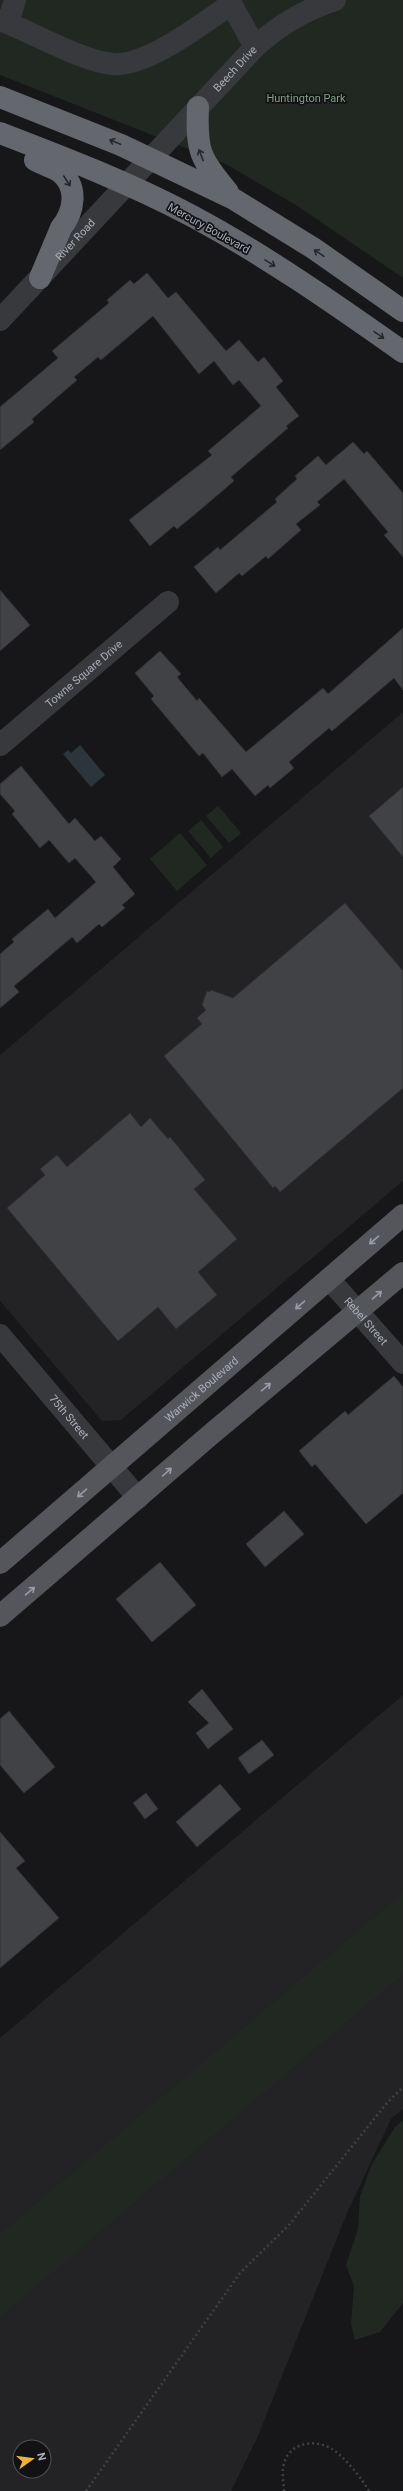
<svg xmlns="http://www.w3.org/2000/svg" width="403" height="2491" font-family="Roboto,sans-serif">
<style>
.built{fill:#232326;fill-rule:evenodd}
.green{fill:#212822}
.water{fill:#2d353c}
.building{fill:#414246;stroke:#313135}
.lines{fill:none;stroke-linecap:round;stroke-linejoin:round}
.path{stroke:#3e4044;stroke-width:2.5;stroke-dasharray:2 3;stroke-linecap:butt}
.minor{stroke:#38393d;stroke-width:22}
.major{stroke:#54565c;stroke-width:22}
.highway{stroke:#64676e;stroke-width:22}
.oneway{stroke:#26272a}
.oneway2{stroke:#989ca6}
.labels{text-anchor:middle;stroke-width:3.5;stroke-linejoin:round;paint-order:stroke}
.street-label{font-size:11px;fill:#a9aeb8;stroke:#121214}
.park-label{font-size:11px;fill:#81a283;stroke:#121214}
</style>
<rect width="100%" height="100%" fill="#171719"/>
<path class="built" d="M403 712V1181L121 1420 102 1421 0 1301V1055Z
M403 1695V2109L391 2119 347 2213 258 2436 231 2491H0V2038ZM20 2447H44V2471H20Z"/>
<path class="green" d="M0 0H403V278L299 207 226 164 0 75Z
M218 806 241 833 229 843 206 816Z
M201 820 223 847 211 858 188 831Z
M180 833 207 865 177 891 150 859Z
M403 1893V1974L0 2317V2234Z
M403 2120V2303L380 2332 355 2340 351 2324 354 2286 346 2265 358 2229 360 2196 372 2164 395 2127Z"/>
<path class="water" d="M80 745 105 775 91 787 63 754 68 750 71 753Z"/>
<path class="building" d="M147 273 168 298 176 292 226 351 239 340 258 362 264 357 283 381 276 387 299 416 286 426 288 428 231 477 234 481 200 510 177 529 174 526 150 546 129 520 212 455 208 451 261 406 239 380 233 385 214 361 199 374 153 316 101 360 98 357 74 377 77 380 32 419 34 422 0 450V407L58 358 52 351 109 303 107 300 130 280 134 284Z
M353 442 364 454 367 451 403 493V557L384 535 388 532 344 479 317 502 320 505 296 524 301 530 268 559 266 556 242 576 239 573 216 593 194 567 218 547 220 550 277 502 275 499 297 479 295 476 318 456 326 465Z
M0 590 30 625 0 651Z
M403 628V690L394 678 332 731 329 728 289 762 294 768 270 788 268 785 255 796 232 769 222 777 203 753 199 756 151 699 154 696 135 673 160 651 181 674 177 677 197 701 199 698 246 752 323 688 328 694Z
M21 766 69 824 75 818 95 841 101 836 121 859 113 867 135 894 122 905 125 908 102 927 99 924 77 943 72 937 45 960 14 986 19 992 0 1008V954L14 942 12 939 48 909 55 918 96 882 75 858 69 863 49 840 40 848 12 814 15 811 0 794V784Z
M403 787V857L369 816Z
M345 903 403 971V1088L280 1192 275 1186 273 1188 164 1056 202 1024 197 1018 206 1010 202 1005 207 991 210 992 211 990 233 998Z
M130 1113 141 1127 150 1118 168 1139 170 1137 205 1180 194 1189 237 1239 198 1272 217 1295 176 1329 158 1307 118 1341 7 1208 45 1175 40 1169 57 1155 67 1167Z
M394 1376 403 1387V1493L366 1524 315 1464 312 1467 299 1451 345 1411 348 1415Z
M284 1511 304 1534 265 1567 246 1544Z
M160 1562 196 1605 152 1642 116 1599Z
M202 1689 233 1729 208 1749 196 1733 209 1723 188 1702Z
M9 1711 55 1767 24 1793 0 1765V1719Z
M262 1740 274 1755 249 1774 238 1758Z
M220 1784 241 1809 197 1847 176 1822Z
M146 1793 158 1809 145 1819 133 1803Z
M0 1832 25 1861 16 1868 59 1918 0 1968Z"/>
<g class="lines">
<path class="path" d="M86 2491 240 2273 289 2225 386 2104 403 2087
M284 2491C284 2484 282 2476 283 2469 285 2444 313 2437 332 2449 344 2456 362 2479 369 2491"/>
<g class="minor">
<path d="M229 0 255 47"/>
<path d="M0 20C32 32 81 61 113 64 147 67 203 23 231 4"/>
<path d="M8 23 15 0"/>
<path id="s1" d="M0 320 255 47C279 25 304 10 335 0"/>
<path id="s2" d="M0 745 168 602"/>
<path id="s3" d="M329 1279 403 1363"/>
<path id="s4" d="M0 1335 138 1498"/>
</g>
<g class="major">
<path id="s5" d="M0 1563 403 1215"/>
<path d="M0 1616 209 1436 403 1273"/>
</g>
<path class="highway" d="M0 97 121 145 232 198 313 248 403 311
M198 107C196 151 200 159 228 192
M0 133C65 158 130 183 192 216 265 255 335 304 403 352
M35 160C43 165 53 167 60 172 79 187 74 212 61 228L40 278"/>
</g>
<defs><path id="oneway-shaft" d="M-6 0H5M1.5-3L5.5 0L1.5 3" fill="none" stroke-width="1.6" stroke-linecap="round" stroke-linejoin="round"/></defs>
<g class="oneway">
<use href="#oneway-shaft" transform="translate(115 142) rotate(-157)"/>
<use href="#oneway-shaft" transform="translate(201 155) rotate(-111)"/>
<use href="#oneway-shaft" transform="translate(67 181) rotate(57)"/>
<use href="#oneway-shaft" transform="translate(319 253) rotate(-146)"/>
<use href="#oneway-shaft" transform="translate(270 263) rotate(32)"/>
<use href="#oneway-shaft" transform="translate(379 335) rotate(35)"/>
</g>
<g class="oneway2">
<use href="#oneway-shaft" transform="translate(374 1240) rotate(139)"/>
<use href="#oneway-shaft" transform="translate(377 1295) rotate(-40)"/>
<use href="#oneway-shaft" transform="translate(300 1305) rotate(139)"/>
<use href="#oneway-shaft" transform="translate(266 1387) rotate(-40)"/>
<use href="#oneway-shaft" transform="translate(167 1472) rotate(-42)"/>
<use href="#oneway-shaft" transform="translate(82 1493) rotate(139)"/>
<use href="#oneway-shaft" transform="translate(30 1591) rotate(-40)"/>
</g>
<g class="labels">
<g class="street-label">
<text dy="4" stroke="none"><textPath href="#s1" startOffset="344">Beech Drive</textPath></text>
<text transform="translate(209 228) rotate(29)" y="4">Mercury Boulevard</text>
<text dy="4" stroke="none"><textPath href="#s1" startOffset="110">River Road</textPath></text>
<text dy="4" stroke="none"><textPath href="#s2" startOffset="110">Towne Square Drive</textPath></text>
<text dy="4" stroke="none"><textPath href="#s3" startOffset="56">Rebel Street</textPath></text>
<text dy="4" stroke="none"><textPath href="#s5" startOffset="266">Warwick Boulevard</textPath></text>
<text dy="4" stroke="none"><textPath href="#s4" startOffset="107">75th Street</textPath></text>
</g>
<g class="park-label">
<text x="306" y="102">Huntington Park</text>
</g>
</g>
<g transform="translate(32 2459) rotate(76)"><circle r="19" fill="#121214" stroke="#4e5056"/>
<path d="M0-3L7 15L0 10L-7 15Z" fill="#ecb23b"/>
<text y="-6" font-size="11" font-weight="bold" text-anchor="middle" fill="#a9aeb8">N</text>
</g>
</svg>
